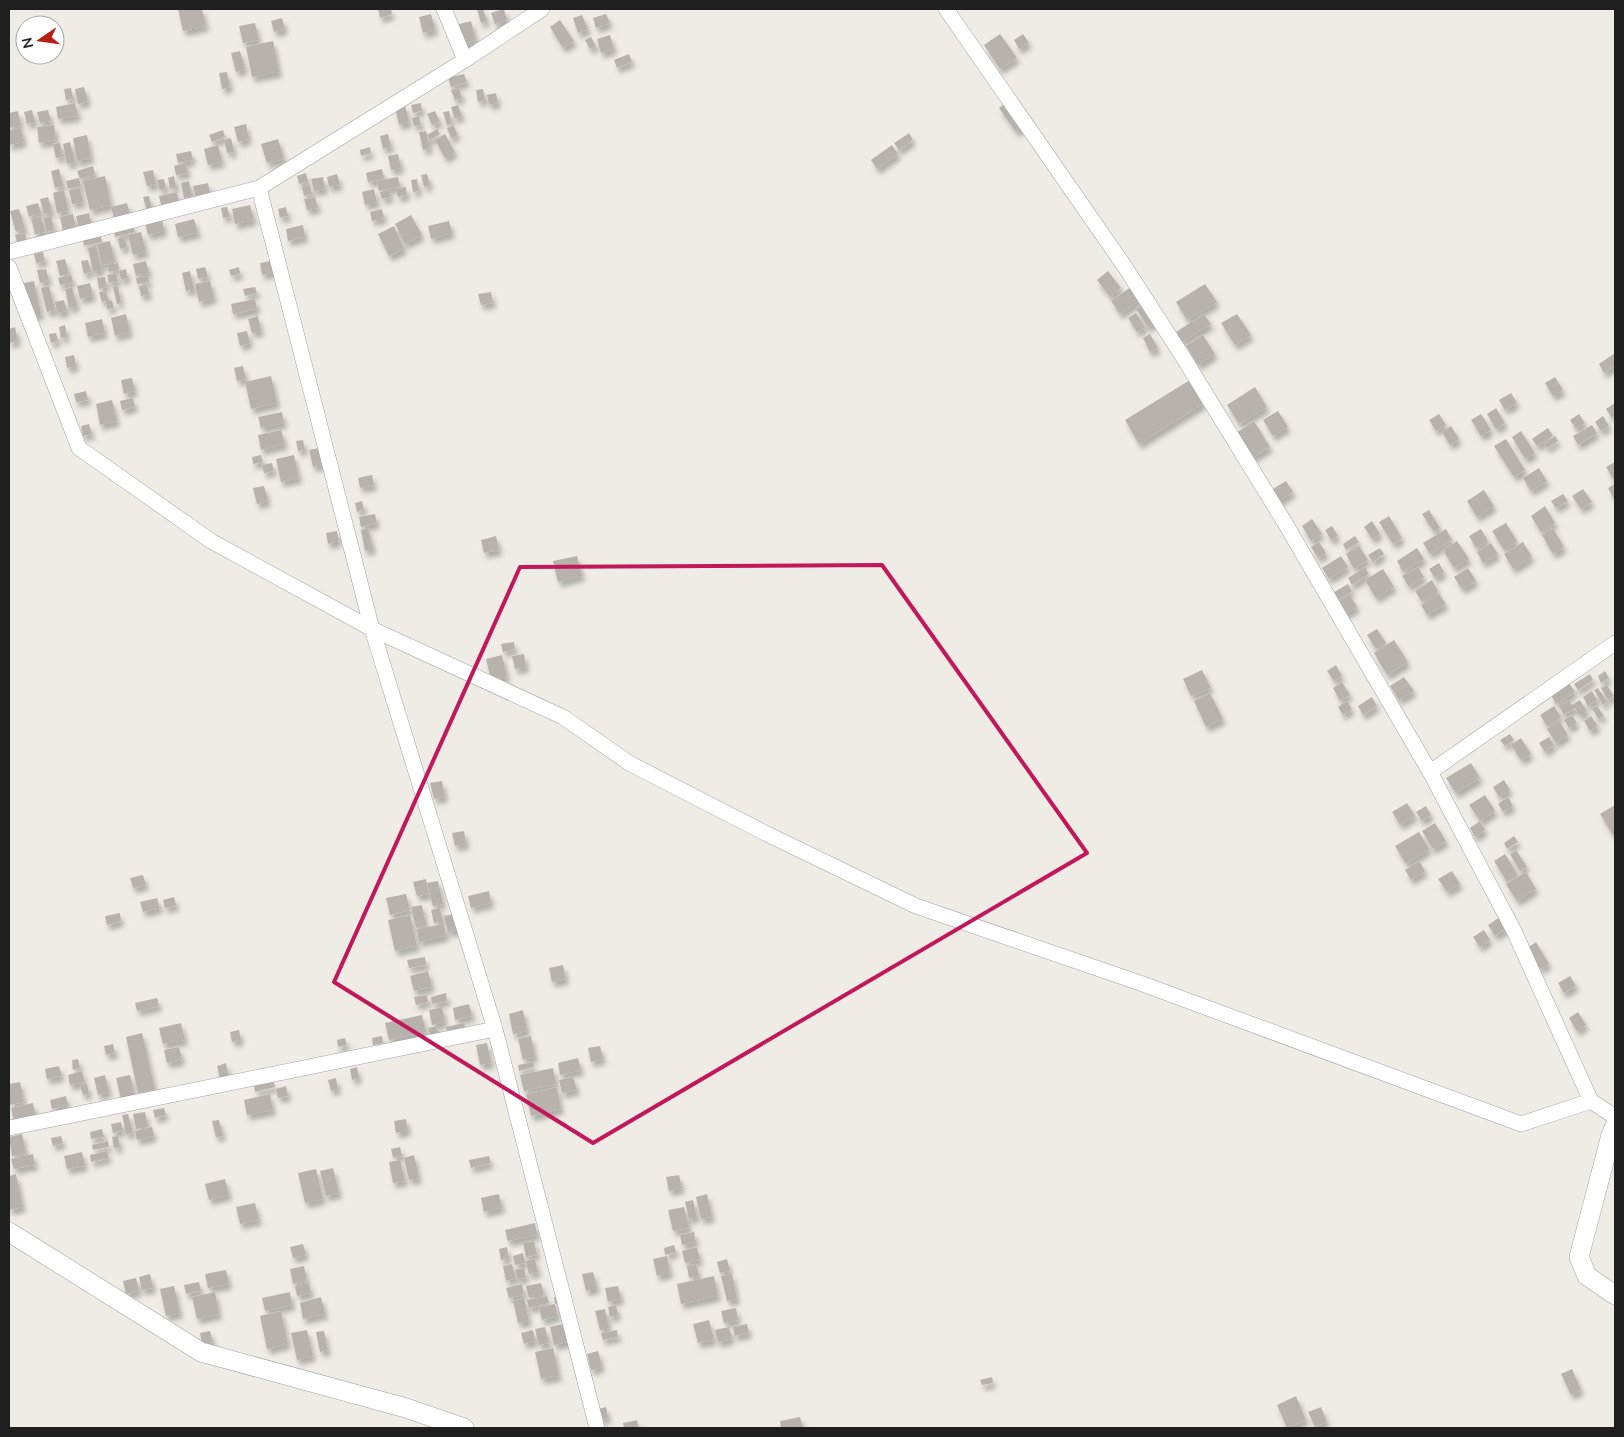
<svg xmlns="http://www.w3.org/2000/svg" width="1624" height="1437" font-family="Mulish,sans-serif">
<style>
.building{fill:#b8b2ac;filter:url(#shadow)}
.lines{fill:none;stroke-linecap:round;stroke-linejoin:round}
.minor-casing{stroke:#a0a0a0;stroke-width:16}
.tertiary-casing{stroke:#a0a0a0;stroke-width:20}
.minor{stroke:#fff;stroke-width:15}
.tertiary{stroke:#fff;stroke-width:19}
.marked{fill:none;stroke:#c2185b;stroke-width:4;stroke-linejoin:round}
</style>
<defs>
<filter id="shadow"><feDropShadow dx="3" dy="5.5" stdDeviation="2.5" flood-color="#0004"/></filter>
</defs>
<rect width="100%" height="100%" fill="#efece6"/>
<path class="building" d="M178 9H202L206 26 183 31Z
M378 9H391L392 14 380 18Z
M477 9H483L487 21 481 23Z
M504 9 507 20 495 24 491 13Z
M431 14 435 30 423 33 419 17Z
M606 14 610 23 596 28 593 18Z
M582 15 588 29 578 33 573 18Z
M282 18 285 29 274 32 271 21Z
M560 20 574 41 563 48 550 27Z
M471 21 476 40 462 45 456 25Z
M255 23 259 40 243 43 239 26Z
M1000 34 1017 58 1000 69 984 45Z
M1023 34 1029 43 1019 49 1014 40Z
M610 35 614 49 601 53 597 39Z
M591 37 596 46 590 49 585 40Z
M273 41 279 72 252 77 246 47Z
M240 51 245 69 236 72 231 53Z
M629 54 632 62 617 68 614 60Z
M227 72 230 87 222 89 219 73Z
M464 74 467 82 451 87 448 78Z
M84 87 88 101 78 104 75 89Z
M71 88 73 99 66 100 64 89Z
M459 88 462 98 455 100 451 90Z
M483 89 485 100 478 102 476 90Z
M496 93 498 103 489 105 487 95Z
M1007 102 1023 127 1016 132 999 108Z
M75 103 78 116 58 119 56 107Z
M421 103 422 111 413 113 411 105Z
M405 105 409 122 399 125 395 107Z
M458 105 462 116 455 119 451 107Z
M32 110 35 122 27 124 24 112Z
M48 110 51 121 40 123 37 112Z
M18 111 21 126 9 128V113Z
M435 111 440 122 432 125 427 114Z
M449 111 452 124 447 125 443 112Z
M419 116 421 125 414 126 412 118Z
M246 124 249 139 238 142 234 127Z
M54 125 56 140 39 143 37 127Z
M453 125 458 135 451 138 447 128Z
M21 128 24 142 9 145V130Z
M437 129 440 134 430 140 427 135Z
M223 130 225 137 212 142 209 135Z
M426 131 430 148 423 150 419 132Z
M909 133 913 140 899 150 894 143Z
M388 134 391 147 383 149 380 136Z
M445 134 455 152 445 158 435 140Z
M87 135 91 158 77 161 73 138Z
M231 138 234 152 227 153 224 140Z
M278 139 284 159 267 163 261 144Z
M70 142 75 162 67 164 63 144Z
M60 143 63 157 56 158 53 144Z
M218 145 222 162 208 165 204 149Z
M892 145 898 154 877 169 871 160Z
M370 147 371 153 361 156 360 150Z
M191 151 193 160 178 163 176 154Z
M398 154 401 168 391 170 388 156Z
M185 163 188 173 176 175 174 166Z
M93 166 95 175 80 179 77 171Z
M59 169 63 186 55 188 51 171Z
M382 169 384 179 368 182 366 173Z
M153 170 156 184 147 186 143 172Z
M306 173 308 182 299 184 297 176Z
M337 174 340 185 329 187 327 177Z
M427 174 430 185 424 187 421 175Z
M105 176 111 205 90 210 83 181Z
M174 176 176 187 170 189 168 178Z
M323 177 325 189 314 191 311 179Z
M398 177 400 186 379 191 377 181Z
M79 178 81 186 68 189 66 181Z
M164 179 166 188 160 190 157 180Z
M417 179 419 191 413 192 411 180Z
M189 181 192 196 184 198 181 183Z
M208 183 211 197 197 201 193 186Z
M310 185 312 194 304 196 302 187Z
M406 187 407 195 398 197 396 189Z
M80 188 83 202 72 204 69 190Z
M374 189 377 202 365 205 362 192Z
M64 190 68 211 57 213 53 193Z
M389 190 391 197 382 199 380 192Z
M177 192 179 201 161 205 159 196Z
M149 196 152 209 147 211 143 197Z
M48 197 52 212 44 214 40 199Z
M315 197 318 208 307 210 304 199Z
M38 203 41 213 29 217 26 206Z
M127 203 131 218 115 222 111 207Z
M250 205 254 220 235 224 232 209Z
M227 207 230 217 223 218 221 208Z
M286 207 288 216 280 218 278 209Z
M19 209 25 229 16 232 10 211Z
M382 209 384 218 372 221 370 212Z
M89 213 93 229 80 232 76 216Z
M73 214 77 232 64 235 60 217Z
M411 215 422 235 405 244 395 224Z
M41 216 45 232 35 234 31 218Z
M51 216 54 230 47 232 43 218Z
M162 219 164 231 148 235 145 223Z
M194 219 198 233 178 237 175 224Z
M449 221 452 233 431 239 428 226Z
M133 225 135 232 115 237 114 230Z
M303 225 305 237 288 241 286 229Z
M394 226 404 249 389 256 378 234Z
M141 232 146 252 133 255 128 235Z
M25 233 27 245 18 246 15 235Z
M101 236 102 242 84 246 83 240Z
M124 237 127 247 120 249 118 239Z
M110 241 115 262 102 265 97 244Z
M96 246 102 270 93 272 88 248Z
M43 252 45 261 36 263 34 254Z
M65 259 69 274 60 276 56 261Z
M88 260 91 272 84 274 81 261Z
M146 261 149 273 136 276 133 264Z
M271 261 273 272 262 275 260 263Z
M118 263 119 270 109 272 107 265Z
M205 267 208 277 198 279 196 269Z
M239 267 240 274 231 276 229 270Z
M46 269 49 281 40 283 37 270Z
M126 269 128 278 121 280 119 271Z
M190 271 194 289 186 291 182 273Z
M1108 271 1121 288 1110 297 1097 280Z
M116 273 118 281 109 283 107 275Z
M71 275 73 282 60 285 58 278Z
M148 276 149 282 137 284 136 278Z
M105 277 107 287 99 289 97 278Z
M34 281 41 314 32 317 24 283Z
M210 281 214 298 199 302 195 284Z
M90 283 93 296 80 299 77 286Z
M1205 284 1217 302 1187 320 1176 302Z
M147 285 149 294 141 296 139 286Z
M49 286 55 310 47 312 41 288Z
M118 286 121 303 117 304 113 287Z
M72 287 77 306 69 308 65 289Z
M255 287 257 293 245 296 243 289Z
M1131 287 1140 300 1120 314 1111 301Z
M106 291 109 301H112L114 308 107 309 106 301 102 302 99 292Z
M491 292 493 303 481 305 478 294Z
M255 299 257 309 233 314 231 304Z
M64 300 67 311 57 313 55 302Z
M1143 304 1156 322 1148 327 1136 309Z
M1136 313 1145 327 1137 332 1128 318Z
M126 314 130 332 115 336 111 318Z
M1204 314 1211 324 1182 342 1176 332Z
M1237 314 1251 335 1235 345 1221 323Z
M258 316 261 331 252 333 248 319Z
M102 319 105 333 88 337 85 323Z
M65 325 67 337 61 338 59 327Z
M15 327 18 341 9 343V329Z
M247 331 250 343 240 346 237 333Z
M56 333 58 341 51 343 49 334Z
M1150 334 1158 348 1150 352 1143 338Z
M1203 335 1215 354 1198 365 1186 346Z
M1615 353V366L1604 373 1599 364Z
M74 355 76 366 67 368 65 357Z
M243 366 246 379 237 381 234 368Z
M271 376 277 403 251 409 245 382Z
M1555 377 1563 390 1553 396 1545 383Z
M132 378 135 391 124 394 121 380Z
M1190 380 1204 403 1139 444 1125 420Z
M1255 387 1267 407 1239 424 1227 405Z
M86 391 88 400 76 402 74 394Z
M1511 393 1517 403 1505 410 1499 400Z
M133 398 135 407 122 410 120 401Z
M112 400 117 421 100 425 96 404Z
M1615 403V416L1612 418 1606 409Z
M1496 408 1505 423 1496 429 1487 414Z
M1278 411 1288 427 1273 436 1263 420Z
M282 412 284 423 261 428 258 417Z
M1439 414 1446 425 1436 431 1429 420Z
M1481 414 1491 430 1481 436 1471 420Z
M1579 414 1585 423 1576 429 1570 420Z
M1603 416 1609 426 1601 431 1595 422Z
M1254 421 1270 447 1252 458 1236 433Z
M89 424 92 434 83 436 81 426Z
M1592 425 1597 433 1578 445 1573 436Z
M1451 426 1459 439 1450 445 1442 432Z
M1548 428 1553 436 1537 446 1532 439Z
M281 430 285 444 261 450 258 435Z
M1521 431 1535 453 1525 459 1512 437Z
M1555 436 1558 441 1547 448 1544 444Z
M1506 439 1525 470 1514 477 1494 446Z
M303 440 305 450 298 451 296 441Z
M319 448 323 465 313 467 309 450Z
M261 455 263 462 253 464 252 457Z
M294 455 299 478 281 482 276 459Z
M1615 462V482L1606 467Z
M272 463 274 471 264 473 262 465Z
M1539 468 1547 481 1531 491 1523 478Z
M372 475 374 485 360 488 358 478Z
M1286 481 1293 492 1275 504 1268 492Z
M1615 484V501L1608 488Z
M264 486 268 501 257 504 253 488Z
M1583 489 1592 502 1581 509 1572 496Z
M1484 490 1494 506 1477 517 1467 501Z
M1563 494 1568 501 1556 508 1551 501Z
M362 501 364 510 357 512 355 503Z
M1545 506 1555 523 1541 532 1531 516Z
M1429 510 1440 528 1434 532 1422 514Z
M375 514 377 523 361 527 359 517Z
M1389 516 1402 538 1393 544 1379 522Z
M1312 519 1322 534 1311 541 1302 526Z
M1372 521 1380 534 1372 539 1364 527Z
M1506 523 1517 541 1504 550 1492 531Z
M1332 526 1338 536 1331 540 1325 530Z
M368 528 373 549 365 551 361 530Z
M1553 528 1564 547 1553 554 1542 535Z
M1446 529 1452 540 1430 554 1423 543Z
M1481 529 1488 541 1476 548 1469 536Z
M337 531 339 541 328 544 326 533Z
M496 536 499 550 484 553 481 540Z
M1355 536 1359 542 1346 550 1343 544Z
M1457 541 1469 559 1454 568 1443 550Z
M1319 542 1326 553 1318 558 1311 547Z
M1523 542 1532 557 1513 569 1504 554Z
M1491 543 1498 554 1483 563 1477 552Z
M1359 546 1368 560 1354 569 1346 554Z
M1380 548 1384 554 1373 562 1368 555Z
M1417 548 1424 559 1403 572 1397 561Z
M577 556 582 576 558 582 553 561Z
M1341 556 1348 567 1329 579 1322 568Z
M1439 563 1444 572 1435 578 1429 569Z
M1365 567 1369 574 1352 585 1348 578Z
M1418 567 1424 577 1409 587 1402 576Z
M1468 568 1476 581 1462 589 1454 577Z
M1383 569 1394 587 1376 598 1365 580Z
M1432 580 1438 591 1422 602 1415 591Z
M1348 584 1352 591 1335 602 1331 594Z
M1439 594 1446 604 1427 615 1421 605Z
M1350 595 1357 607 1344 615 1337 603Z
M1377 629 1386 643 1376 649 1367 635Z
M1394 640 1408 662 1387 675 1374 653Z
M514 642 515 649 503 652 501 644Z
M524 654 526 667 515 669 512 656Z
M502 655 507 677 491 680 486 659Z
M1336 665 1342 676 1334 681 1327 671Z
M1202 670 1211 688 1191 696 1183 679Z
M1605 671 1609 678 1601 683 1598 676Z
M1590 674 1593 680 1578 690 1574 684Z
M1404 677 1414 691 1399 700 1390 686Z
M1342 682 1350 695 1340 701 1333 688Z
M1569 683 1575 692 1556 704 1551 695Z
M1607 685 1614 696 1608 700 1601 688Z
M1598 688 1607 702 1603 705 1594 690Z
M1592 691 1597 700 1588 706 1583 697Z
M1210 693 1223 719 1206 727 1194 701Z
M1372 697 1377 706 1363 715 1358 706Z
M1569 700 1572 705 1580 700 1587 711 1580 716 1575 708 1564 715 1559 706Z
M1347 701 1352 709 1343 715 1338 707Z
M1554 706 1561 717 1547 726 1540 715Z
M1597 706 1604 716 1599 719 1592 709Z
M1572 715 1577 723 1569 728 1564 720Z
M1591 716 1598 726 1590 731 1584 721Z
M1559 721 1568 735 1556 743 1547 729Z
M1510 734 1514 740 1505 746 1500 740Z
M1549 737 1554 745 1545 752 1539 743Z
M1521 738 1531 754 1521 760 1511 745Z
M1471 763 1480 778 1456 793 1446 778Z
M1504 780 1510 790 1499 797 1493 787Z
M442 781 445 797 434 799 430 783Z
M1485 795 1495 811 1480 821 1469 805Z
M1508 797 1513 806 1503 812 1498 804Z
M1407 803 1415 816 1400 825 1392 812Z
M1615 805V833L1613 835 1600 814Z
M1426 806 1431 815 1422 821 1416 812Z
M1480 821 1485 830 1475 837 1470 828Z
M1435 823 1446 841 1433 849 1422 831Z
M464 831 466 844 455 846 452 833Z
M1419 832 1429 849 1406 864 1395 846Z
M1514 836 1518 842 1507 849 1504 843Z
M1516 850 1527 867 1520 871 1510 854Z
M1505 854 1518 875 1507 882 1494 861Z
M1419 861 1425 871 1411 880 1405 870Z
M1452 871 1460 884 1447 892 1438 879Z
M1526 872 1536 889 1517 901 1506 884Z
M143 875 146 885 133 888 130 878Z
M426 879 429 894 417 896 413 882Z
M438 881 443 904 433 906 427 883Z
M489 891 491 903 471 908 468 896Z
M406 894 410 910 390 915 386 898Z
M174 897 176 906 165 908 163 900Z
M157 898 160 908 143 912 140 902Z
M422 905 426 925 416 928 411 907Z
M440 908 443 921 434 923 431 910Z
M120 913 121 921 107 925 105 916Z
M458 913 461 929 448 932 444 916Z
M410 915 417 946 395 951 388 920Z
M1500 917 1507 928 1495 936 1488 925Z
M444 924 446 936 419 942 417 929Z
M1484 930 1490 940 1480 947 1473 937Z
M1536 942 1549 964 1540 969 1527 948Z
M425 957 426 965 409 968 407 960Z
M563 965 566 979 552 982 549 968Z
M428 971 432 987 414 991 410 976Z
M1570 976 1576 986 1564 993 1558 983Z
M446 993 447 1001 432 1004 431 997Z
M427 995 428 1002 416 1005 414 997Z
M157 998 159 1006 137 1011 135 1003Z
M469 1004 472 1016 455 1020 453 1008Z
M442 1007 445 1022 432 1025 429 1010Z
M523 1010 527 1031 513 1034 509 1014Z
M1578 1012 1586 1025 1577 1031 1569 1018Z
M422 1015 426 1032 389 1040 385 1023Z
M181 1023 185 1040 163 1044 159 1028Z
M464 1023 466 1029 447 1033 446 1027Z
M437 1026 439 1033 430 1035 428 1028Z
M239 1030 241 1040 232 1042 230 1032Z
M142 1033 155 1089 138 1093 126 1037Z
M382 1036 383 1043 373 1045 372 1038Z
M531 1036 535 1057 523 1060 518 1039Z
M345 1038 347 1045 338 1047 337 1040Z
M487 1043 491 1063 480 1065 476 1045Z
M113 1044 115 1053 106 1055 104 1046Z
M600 1046 603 1059 591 1062 588 1048Z
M179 1047 182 1060 167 1063 164 1050Z
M578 1058 581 1070 560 1075 558 1063Z
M78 1059 80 1068 73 1070 72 1060Z
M533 1062 534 1067 519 1071 518 1065Z
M226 1063 229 1077 220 1079 217 1066Z
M59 1066 62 1076 47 1079 45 1069Z
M357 1067 359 1078 352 1080 350 1069Z
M553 1068 556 1084 524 1091 520 1075Z
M82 1071 85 1082 70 1085 68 1075Z
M105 1075 109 1092 98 1095 94 1078Z
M130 1075 135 1095 121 1099 116 1078Z
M573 1077 577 1090 562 1093 559 1080Z
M336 1078 338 1089 331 1091 328 1080Z
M20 1082 24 1102 10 1105 9 1084Z
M274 1082 275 1087 255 1092 254 1086Z
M87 1084 89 1094 83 1095 80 1085Z
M286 1086 288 1096 278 1098 276 1089Z
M557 1087 561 1109 531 1116 526 1094Z
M270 1094 273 1110 247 1115 244 1100Z
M66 1096 68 1105 52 1109 50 1100Z
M33 1103 36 1118 14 1122 11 1108Z
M164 1108 166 1115 155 1118 153 1110Z
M145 1112 148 1127 136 1129 133 1114Z
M128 1114 133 1133 126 1134 122 1115Z
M406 1119 408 1130 396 1133 394 1121Z
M219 1120 223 1136 216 1137 212 1121Z
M121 1122 123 1130 113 1133 111 1124Z
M152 1127 154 1136 137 1140 135 1131Z
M102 1129 104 1137 91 1139 90 1132Z
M22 1134 26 1153 12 1156 9 1137Z
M61 1136 63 1143 53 1146 51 1138Z
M118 1136 120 1147 114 1148 112 1137Z
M108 1141 109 1147 93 1150 92 1145Z
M400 1147 402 1156 393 1158 391 1149Z
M107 1151 109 1158 91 1162 90 1155Z
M82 1152 85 1166 67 1169 64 1156Z
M33 1154 35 1165 14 1169 11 1159Z
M414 1155 419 1178 409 1180 404 1158Z
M489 1156 491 1163 471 1168 469 1160Z
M400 1160 405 1181 393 1183 389 1162Z
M333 1168 339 1193 326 1196 320 1171Z
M316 1169 323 1199 305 1203 298 1173Z
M16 1174 23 1207 9 1210V1176Z
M679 1175 682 1188 669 1191 666 1177Z
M225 1179 229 1195 209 1200 205 1184Z
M499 1194 502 1208 484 1212 481 1198Z
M707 1194 712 1217 701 1219 696 1197Z
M693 1200 697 1217 689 1219 685 1202Z
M255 1203 259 1220 240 1224 236 1207Z
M684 1207 689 1228 673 1231 668 1210Z
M535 1223 537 1235 508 1241 505 1230Z
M694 1232 696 1242 682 1245 680 1235Z
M534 1241 537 1255 526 1257 523 1243Z
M303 1244 306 1255 293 1258 290 1247Z
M674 1245 676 1252 665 1255 664 1248Z
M507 1247 509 1258 501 1260 499 1249Z
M697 1247 700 1260 685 1263 682 1251Z
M523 1253 525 1263 515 1265 513 1256Z
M667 1256 670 1273 657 1276 653 1259Z
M535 1259 538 1272 529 1274 526 1261Z
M727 1259 730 1271 720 1273 717 1262Z
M512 1264 516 1278 506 1281 503 1266Z
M696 1264 699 1276 689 1278 687 1266Z
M304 1266 307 1281 293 1284 290 1269Z
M524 1268 526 1278 518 1279 515 1270Z
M226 1270 229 1284 208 1288 205 1274Z
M593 1272 597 1288 586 1291 582 1274Z
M150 1274 153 1288 142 1290 139 1277Z
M732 1274 737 1299 727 1301 721 1276Z
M714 1276 718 1296 681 1304 677 1284Z
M136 1278 139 1291 126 1294 123 1281Z
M199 1282 201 1291 186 1294 184 1285Z
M309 1283 311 1293 297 1296 295 1286Z
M541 1283 544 1294 529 1298 526 1286Z
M522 1284 524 1295 509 1298 506 1288Z
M174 1286 180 1313 166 1316 160 1289Z
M618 1286 621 1299 608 1302 605 1288Z
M215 1292 219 1314 197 1319 192 1297Z
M290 1292 292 1305 265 1311 262 1298Z
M547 1296 549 1303 529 1308 527 1300Z
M560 1296 561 1303 555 1304 558 1316 542 1320 539 1307 555 1304 554 1297Z
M321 1297 325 1314 303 1319 300 1303Z
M524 1298 529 1321 518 1323 513 1301Z
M616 1305 618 1315 610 1317 608 1307Z
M736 1308 738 1320 724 1323 721 1311Z
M605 1309 609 1328 600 1330 595 1311Z
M281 1311 288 1344 267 1349 260 1316Z
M709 1320 714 1340 698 1343 693 1324Z
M567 1323 571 1341 554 1345 550 1327Z
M747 1324 749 1333 735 1336 733 1327Z
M545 1327 549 1343 539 1345 535 1329Z
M729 1327 732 1339 718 1342 715 1330Z
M307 1330 313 1356 297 1360 291 1333Z
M533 1330 535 1341 524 1344 521 1333Z
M617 1330 618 1337 603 1340 601 1333Z
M210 1331 213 1342 202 1344 200 1333Z
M324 1331 328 1350 320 1352 316 1332Z
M553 1348 559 1376 541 1379 535 1352Z
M598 1351 602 1367 591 1370 587 1354Z
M1572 1369 1581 1390 1571 1395 1561 1374Z
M992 1377 993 1383 982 1385 980 1380Z
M1296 1396 1306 1420 1287 1428 1277 1405Z
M606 1407 608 1418 600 1420 598 1409Z
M1321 1407 1327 1422 1315 1427 1308 1412Z
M800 1417 803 1428H781L780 1421Z
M637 1420 639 1428H624L623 1423Z"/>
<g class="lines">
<g class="minor-casing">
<path id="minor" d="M444 9 465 60
M946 9 1125 267 1183 357 1285 523 1430 772 1514 931 1591 1101 1615 1117
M259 188 372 629 495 1029 597 1428
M9 252 259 188 465 60 542 9
M9 267 79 448 211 541 372 629 563 717 629 763 767 834 916 906 1140 983 1521 1124 1591 1101
M1430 772 1615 643
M9 1128 495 1029"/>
</g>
<g class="tertiary-casing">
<path id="tertiary" d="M1615 1126 1611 1135 1579 1257 1587 1276 1615 1295
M9 1232 201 1352 406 1408 464 1428"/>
</g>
<use href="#minor" class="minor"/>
<use href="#tertiary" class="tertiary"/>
</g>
<path class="marked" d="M882 565 1087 853 593 1143 334 982 520 567Z"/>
<rect width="1624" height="1437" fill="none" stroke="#1f1f1f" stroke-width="20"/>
<g transform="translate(40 40) rotate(257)"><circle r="24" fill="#ffffff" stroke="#a5a5a5"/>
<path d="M0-4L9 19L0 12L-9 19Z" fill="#b91e14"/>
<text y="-8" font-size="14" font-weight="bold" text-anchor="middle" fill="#1f1f1f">N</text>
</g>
</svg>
